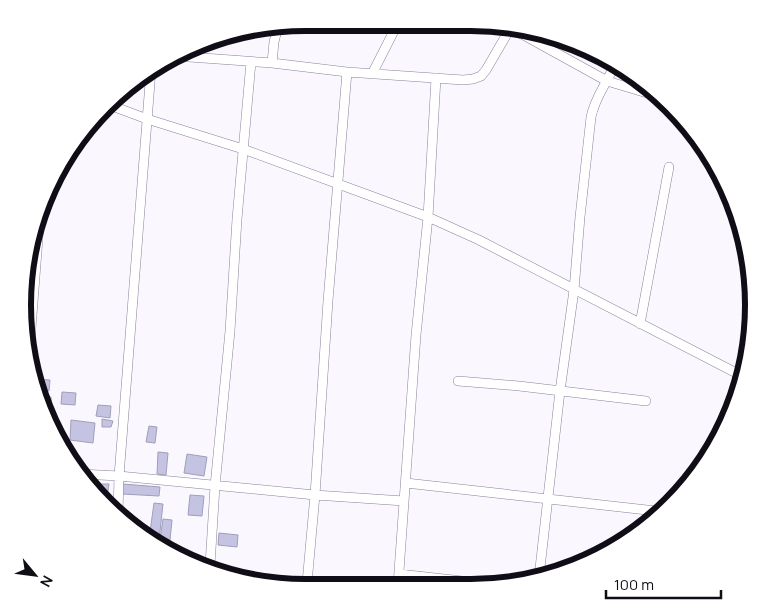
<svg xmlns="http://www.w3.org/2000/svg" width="776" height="610" font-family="Manrope,sans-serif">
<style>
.building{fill:#c4c4e2;stroke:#9f9fbb}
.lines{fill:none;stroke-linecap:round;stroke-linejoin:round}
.street-casing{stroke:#8a819c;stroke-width:10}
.street{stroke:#fff;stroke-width:9}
.rim{fill:none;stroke:#100d17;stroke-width:6}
</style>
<rect width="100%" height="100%" fill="#faf8fe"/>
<path class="building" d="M34 379 50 380 49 391 37 390 34 382Z
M62 392 76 393 75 405 61 404Z
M40 397H51L52 412H46Z
M98 405 111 406 110 418 96 416Z
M49 418 58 419V434H55Z
M102 419 113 421 111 427H102Z
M71 420 95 423 93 443 70 440Z
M149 426 157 427 155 443 146 442Z
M158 452 168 453 166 475 157 474Z
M187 454 207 457 204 476 184 473Z
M100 484H109L108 491H99Z
M123 484 160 487 159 496 122 494Z
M190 495 204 496 202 516 188 515Z
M154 503 163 504 159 540 149 539Z
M163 519 172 520 170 540 160 539Z
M219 533 238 535 237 547 218 545Z"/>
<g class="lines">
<g class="street-casing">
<path id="street" d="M511 28 607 81 647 93 654 94
M175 56 272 63 347 72 463 80 473 79 481 76 486 70 511 27
M272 63 274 42 278 26
M372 74 398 23
M107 104 147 119 243 149 428 217 479 240 744 377
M640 324 669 167
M29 354 40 212
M458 381 519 386 646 401
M80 474 119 476 315 495 404 501
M406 483 656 511
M118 514 119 476 151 70
M210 565 215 486 230 331 237 219 251 62
M399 574 498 585
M539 577 560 391 574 290 580 217 591 117C595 97 607 83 614 66
M307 583 315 495 328 301 347 72
M398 585 416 335 428 217 436 78"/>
</g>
<use href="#street" class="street"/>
</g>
<path d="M0 0H776V610H0ZM305 31H471A274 274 0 0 1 745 305V305A274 274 0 0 1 471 579H305A274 274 0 0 1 31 305V305A274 274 0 0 1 305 31Z" fill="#fff" fill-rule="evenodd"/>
<path class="rim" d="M305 31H471A274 274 0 0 1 745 305V305A274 274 0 0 1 471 579H305A274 274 0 0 1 31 305V305A274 274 0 0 1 305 31Z"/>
<g transform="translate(35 575) rotate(119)" stroke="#ffffff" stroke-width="4" paint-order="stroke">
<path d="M0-4L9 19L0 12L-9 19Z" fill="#100d17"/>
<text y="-8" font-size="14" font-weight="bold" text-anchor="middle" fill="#100d17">N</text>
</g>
<path d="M606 590v8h115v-8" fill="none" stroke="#100d17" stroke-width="2.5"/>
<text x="614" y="590" font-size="15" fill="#100d17" stroke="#ffffff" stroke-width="4" paint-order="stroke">100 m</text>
</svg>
